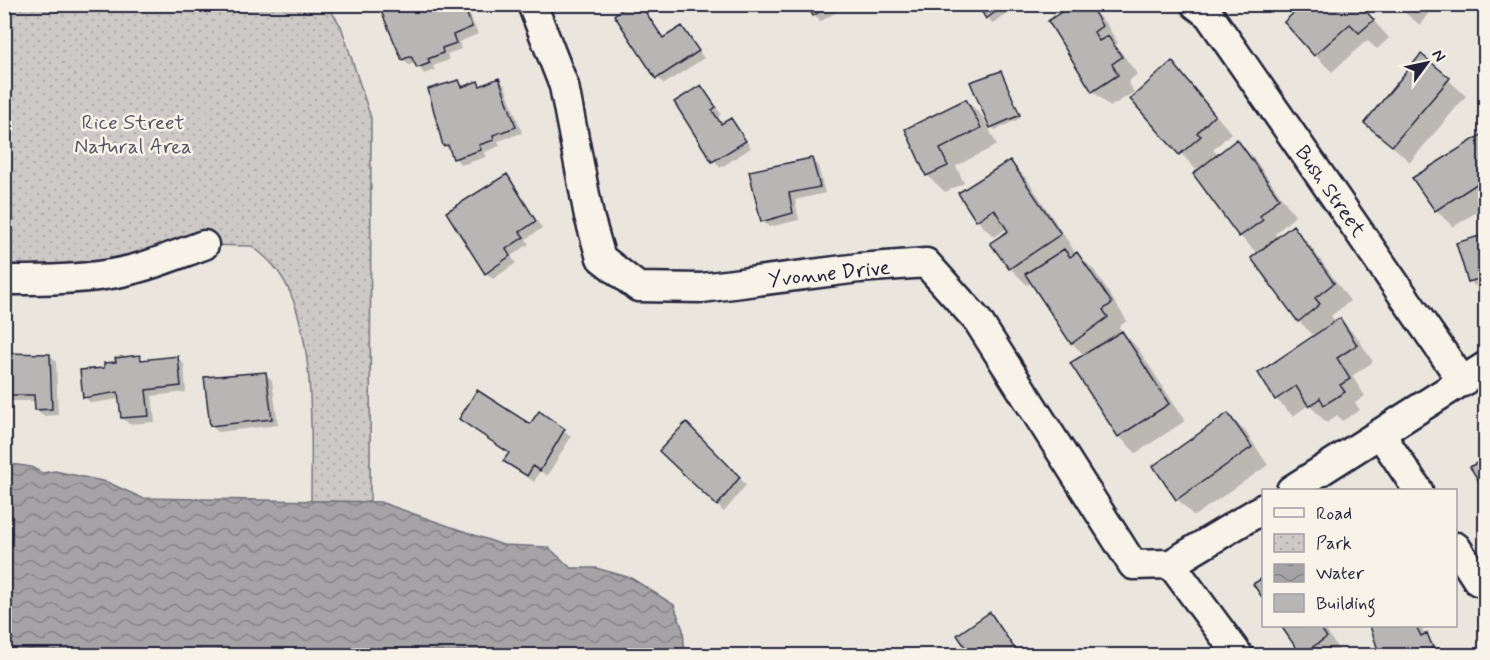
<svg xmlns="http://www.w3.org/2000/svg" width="1490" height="660" font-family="Mynerve,sans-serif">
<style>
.park{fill:url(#park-dots);stroke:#787680;stroke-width:1.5}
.water{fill:url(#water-waves);stroke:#716f7b;stroke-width:1.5}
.shadow{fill:#0003}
.building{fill:#b8b6b5;stroke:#22223b;stroke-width:1.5}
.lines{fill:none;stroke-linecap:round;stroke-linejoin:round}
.minor-casing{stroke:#22223b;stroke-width:33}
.minor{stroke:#f7f3e8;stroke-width:28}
.labels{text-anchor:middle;stroke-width:5;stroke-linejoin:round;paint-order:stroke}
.park-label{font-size:21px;fill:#555465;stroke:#f7f3e8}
.street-label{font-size:21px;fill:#22223b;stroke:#f7f3e8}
</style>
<defs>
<pattern id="park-dots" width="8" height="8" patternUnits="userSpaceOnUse" patternTransform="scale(1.5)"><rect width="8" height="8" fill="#cdc9c6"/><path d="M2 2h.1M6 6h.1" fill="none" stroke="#b0acab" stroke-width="1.8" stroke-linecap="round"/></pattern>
<pattern id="water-waves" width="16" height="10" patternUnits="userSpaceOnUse" patternTransform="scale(1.5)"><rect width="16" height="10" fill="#a6a3a6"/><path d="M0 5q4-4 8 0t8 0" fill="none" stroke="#878488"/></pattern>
</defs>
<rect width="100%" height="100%" fill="#eae6de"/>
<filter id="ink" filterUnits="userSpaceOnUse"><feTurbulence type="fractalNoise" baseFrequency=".0167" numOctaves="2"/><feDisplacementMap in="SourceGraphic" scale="12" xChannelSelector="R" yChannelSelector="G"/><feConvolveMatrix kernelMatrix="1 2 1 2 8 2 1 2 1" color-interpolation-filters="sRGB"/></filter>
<g filter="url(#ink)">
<path class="park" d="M4 5H327L341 26 371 118 370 502 311 501C311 437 318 315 273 265 267 258 259 252 252 246L204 245 5 280Z"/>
<path class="water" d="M4 463 31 467 42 473 55 471 107 482 142 498 380 502 503 545 548 547 571 568H596L631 578 674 605 683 630 685 655H5Z"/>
<path class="shadow" d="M380 4H465L478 34 459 42 461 49 447 54 449 60 433 66 435 70 424 74 416 63 409 65 403 59Z
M640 4 664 39 682 28 704 58 664 84 658 78Z
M807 4H841L843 8 820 22Z
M978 4H1021L993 24Z
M1075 4 1083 12 1090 7 1106 24 1118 43 1116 45 1137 74 1128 82 1134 92 1110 107 1093 91Z
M1359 4 1389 38 1377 49 1367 40 1332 72 1315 55Z
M1394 4H1435L1420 25Z
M1422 56 1466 96 1410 162 1366 123Z
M1172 63 1231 133 1213 150 1218 155 1237 141 1253 157 1295 216 1275 234 1279 238 1293 227 1309 244 1350 301 1331 316 1336 322 1340 320 1357 337 1373 362 1352 376 1365 396 1355 403 1360 410 1342 421 1337 415 1327 423 1309 405 1293 416 1276 399 1315 337 1299 321 1258 254 1240 236 1198 172 1132 99Z
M1001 73 1021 118 995 130 992 127Z
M499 79 505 86 522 133 498 141 500 146 485 152 486 157 461 165 445 145 459 81 465 87 478 83 482 87Z
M701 87 721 114 718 117 723 125 731 120 751 148 720 168 676 102Z
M966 100 983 117 997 145 956 166 964 183 945 192 928 176 907 129Z
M1483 135 1486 206 1453 227 1436 210Z
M812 159 818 166 825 193 795 200 799 220 769 227 763 221Z
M1010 162 1027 179 1075 252 1094 270 1127 321 1119 327 1139 350 1185 421 1136 453 1119 436 1085 356 1072 343 1032 282 1027 285 1010 268V231L1008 228 994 237 977 220 960 194Z
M506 176 542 228 526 239 529 244 511 256 516 263 493 279 486 273Z
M1486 235V297L1470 281Z
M4 354 50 355 56 362 58 415 43 416 36 410V401H4Z
M139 356 144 361 177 358 184 364 186 392 152 396 155 422 129 424 122 418 120 399 91 403 85 397 106 370Z
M265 374 272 380 278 425 218 432 211 425Z
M539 413 571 437 547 476 540 471 534 482 505 461 510 454 460 419 531 426Z
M1228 415 1245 431 1268 465 1194 516 1177 499Z
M686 425 746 485 724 512 661 451Z
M990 614 1018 653 1021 651 1026 656H973Z
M1282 626H1323L1342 655 1303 656Z
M1372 626H1425L1422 627 1424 634 1445 656H1382Z"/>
<path class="building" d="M378 4H463L472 27 453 35 456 43 442 48 443 53 428 59 430 63 417 68 411 56 402 60Z
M629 4H640L663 38 682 26 699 51 656 79 614 15Z
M806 4H831L813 16Z
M977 4H1006L986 19Z
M1073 4H1077L1081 11 1090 5 1102 26 1094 32 1099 41 1108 36 1122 57 1112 64 1118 75 1092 92 1048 21Z
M1303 4H1359L1374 20 1359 33 1350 24 1314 56 1284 22Z
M1421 54 1450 78 1392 146 1364 123Z
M1172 61 1215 115 1197 133 1201 136 1179 155 1130 99Z
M1001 71 1020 115 990 128 970 82Z
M499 78 516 127 493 135 494 140 479 145 481 150 453 159 448 145 443 146 428 89 459 80 462 87 478 81 480 86Z
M701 85 716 107 712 110 721 124 731 118 746 141 712 162 674 102Z
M966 99 981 128 940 149 948 166 926 176 905 129Z
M1484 133 1486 178 1435 211 1412 178Z
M1237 139 1279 198 1260 216 1263 220 1239 237 1193 174Z
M812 158 820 187 789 193 793 213 761 222 749 171Z
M1010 160 1061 234 1009 269 990 243 1008 231 994 209 976 221 958 193Z
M507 174 536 221 520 232 524 237 506 249 510 256 485 274 446 212Z
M1293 225 1334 283 1315 298 1320 304 1298 322 1251 258Z
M1486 234V277L1468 282 1456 243Z
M1064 249 1070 257 1077 252 1112 303 1103 310 1108 317 1071 344 1025 274Z
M1340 318 1357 345 1337 358 1350 379 1340 385 1345 392 1324 405 1320 398 1309 407 1296 386 1275 400 1258 373Z
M1122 331 1169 404 1118 437 1070 363Z
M4 353 50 354 52 409 35 410 34 395H4Z
M140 355 141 360 178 356 181 386 146 390 149 416 121 418 118 392 83 398 80 370 104 368V363L116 362 115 358Z
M266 372 272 419 210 426 204 377Z
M477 390 530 424 539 411 565 429 540 471 533 466 527 476 503 461 509 453 459 419Z
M1228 413 1252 447 1176 500 1153 466Z
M686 422 740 477 717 506 659 451Z
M1486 457V492L1470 467Z
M1264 577V600L1253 584Z
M990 612 1017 652 1021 649 1026 656H971L957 635Z
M1281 626H1319L1327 637 1301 655Z
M1370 626H1416L1421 636 1427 633 1433 648 1417 656H1380Z"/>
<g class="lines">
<g class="minor-casing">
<path id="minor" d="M532 4 564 86 589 216 601 258 638 287 702 288 859 268 926 263 978 321 1133 565 1171 564
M1195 4 1209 15 1463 382
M4 280C40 280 75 280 111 274 143 269 173 256 204 245
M1381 435 1418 490
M1291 490 1486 366
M1456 547 1478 581
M1239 656 1171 564 1264 508"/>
</g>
<use href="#minor" class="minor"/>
</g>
</g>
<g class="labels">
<g class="park-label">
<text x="133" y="129">Rice Street<tspan x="133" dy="24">Natural Area</tspan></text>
</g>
<g class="street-label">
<text transform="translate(1331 191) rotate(55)" y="7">Bush Street</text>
<text transform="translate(829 273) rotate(-6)" y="7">Yvonne Drive</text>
</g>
</g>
<rect width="1490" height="660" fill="none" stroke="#f7f3e8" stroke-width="24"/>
<rect x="12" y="12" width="1466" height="636" fill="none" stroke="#22223b" stroke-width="2" filter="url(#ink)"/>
<rect x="1262" y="489" width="195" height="138" fill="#f7f3e8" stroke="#a29fa3" stroke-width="1.5"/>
<rect x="1274" y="508" width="30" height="9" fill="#f7f3e8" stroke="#a29fa3" stroke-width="1.5"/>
<text x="1316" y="519" font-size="18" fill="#22223b">Road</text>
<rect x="1274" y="534" width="30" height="18" fill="url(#park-dots)" stroke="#a29fa3" stroke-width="1.5"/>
<text x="1316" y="549" font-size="18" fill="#22223b">Park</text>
<rect x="1274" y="564" width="30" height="18" fill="url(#water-waves)" stroke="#a29fa3" stroke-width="1.5"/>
<text x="1316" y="579" font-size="18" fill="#22223b">Water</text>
<rect x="1274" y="594" width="30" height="18" fill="#b8b6b5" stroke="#a29fa3" stroke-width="1.5"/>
<text x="1316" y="609" font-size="18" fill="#22223b">Building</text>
<g transform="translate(1427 63) rotate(57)" stroke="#f7f3e8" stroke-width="4.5" paint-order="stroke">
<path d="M0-4.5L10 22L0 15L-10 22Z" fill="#22223b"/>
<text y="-9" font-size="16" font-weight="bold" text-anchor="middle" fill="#22223b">N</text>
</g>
</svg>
